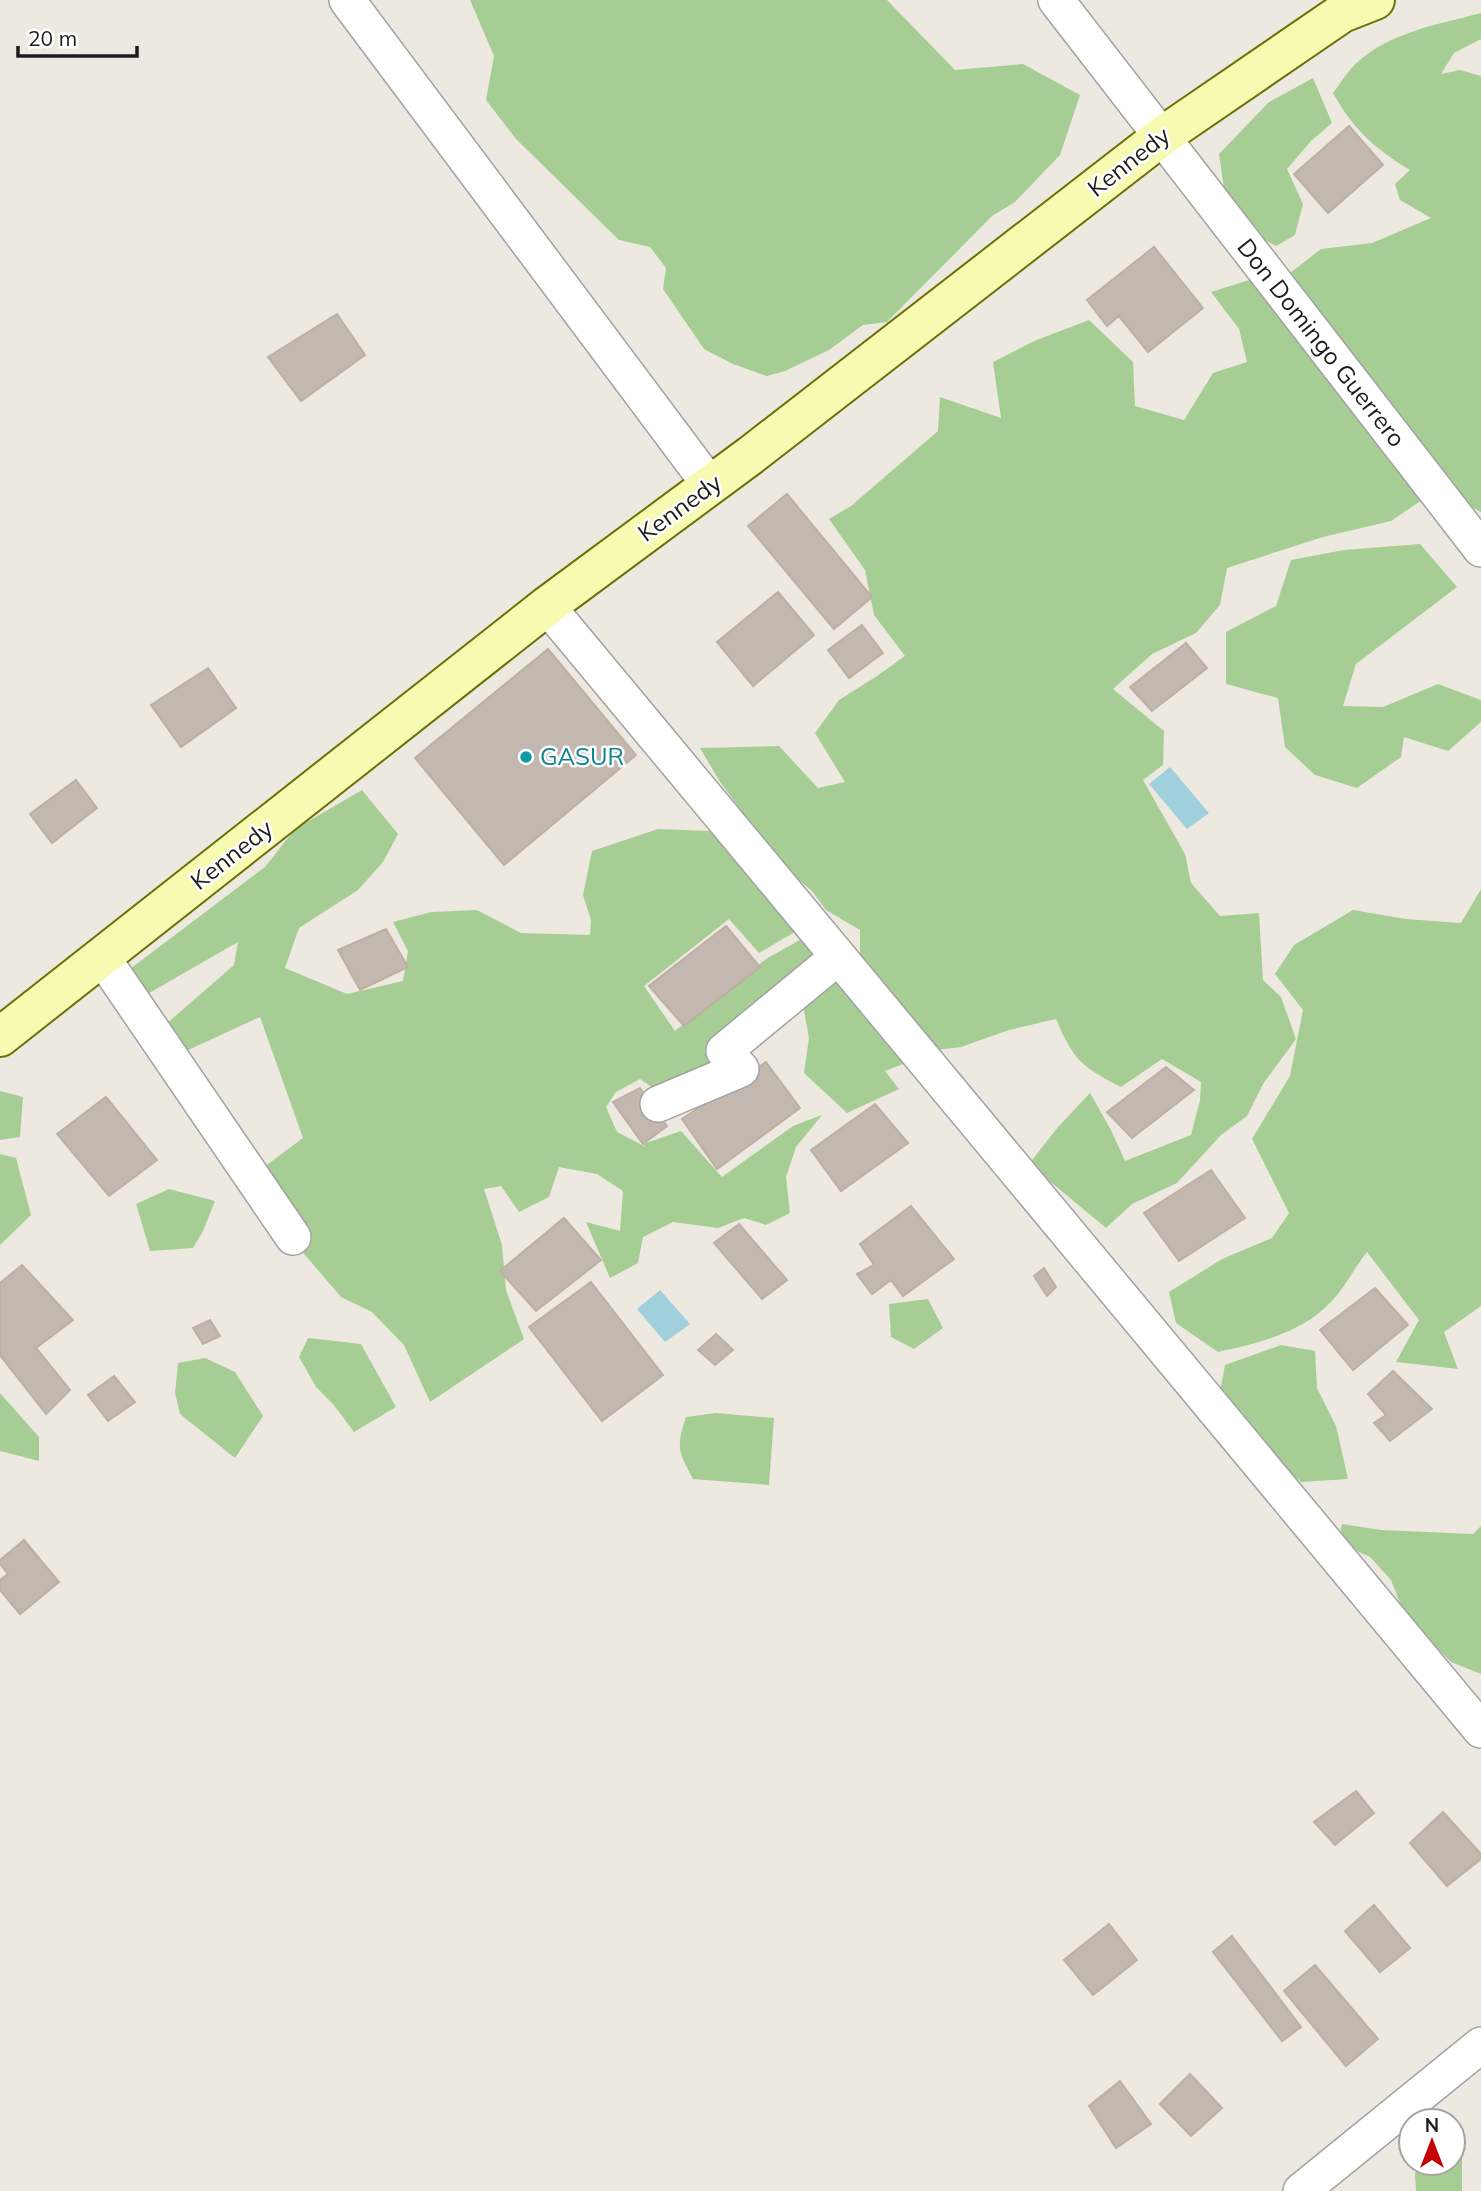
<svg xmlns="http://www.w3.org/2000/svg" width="1481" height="2191" font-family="Mulish,sans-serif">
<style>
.forest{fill:#a6ce94}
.water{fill:#9fd0dc}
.building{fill:#c2b8b0;stroke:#bfafa3;stroke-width:2}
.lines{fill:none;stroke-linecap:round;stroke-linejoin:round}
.street-casing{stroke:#a2a2a2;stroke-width:38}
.secondary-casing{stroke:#687203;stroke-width:42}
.street{stroke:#fff;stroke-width:35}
.secondary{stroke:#f8fab1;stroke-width:38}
.culture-dot{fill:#0f9aa8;stroke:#fff;stroke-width:2.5}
.labels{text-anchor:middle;stroke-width:5;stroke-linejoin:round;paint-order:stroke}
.street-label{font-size:24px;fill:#1b1b1b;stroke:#fff}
.culture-label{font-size:24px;fill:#0d838f;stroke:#fff;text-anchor:start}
</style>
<rect width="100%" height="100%" fill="#ede9e0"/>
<path class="forest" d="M470 0H887L955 70 1023 64 1080 95 1060 155 1015 202 992 216 887 322 863 325 829 350 785 371 767 376 733 364 704 349 663 289 666 268 650 247 619 240 516 139 486 100 494 56Z
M1481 13V39L1454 53 1441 74 1460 70 1481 76V512L1447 494 1290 273 1321 249 1372 243 1431 218 1400 200 1395 184 1410 170C1375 149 1353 129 1333 93 1339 86 1343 78 1349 71 1380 34 1436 25 1481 13Z
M1313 78 1332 123 1311 141 1287 169 1303 204 1295 235 1276 246 1247 230 1224 188 1219 154 1269 102Z
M1259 277 1428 496 1391 521 1323 537 1227 568 1220 605 1196 633 1152 654 1113 689 1164 731 1163 765 1143 780 1185 854 1191 883 1220 916 1259 913 1263 980 1281 997 1296 1039 1263 1084 1247 1116 1221 1135 1177 1183 1132 1204 1106 1228 1029 1164 1058 1127 1090 1093 1111 1130 1125 1161 1191 1135 1200 1100 1201 1082 1162 1059 1121 1087C1082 1067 1074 1061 1056 1019L1009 1030 961 1047 936 1050 860 964V930L826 910 812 891 785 869 720 782 700 748 779 746 818 788 845 782 815 733 839 700 877 676 905 656 874 615 865 570 829 519 851 506 938 431 940 397 1001 418 993 362 1034 341 1089 320 1133 362 1135 406 1184 420 1213 373 1247 362 1239 329 1211 292Z
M1420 544 1457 587 1356 664 1343 706 1383 707 1438 684 1481 700V722L1448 751 1404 737 1401 757 1357 788 1315 775 1285 747 1278 698 1226 684V632L1276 606 1291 560 1344 550Z
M362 790 398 834 383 862 358 890 299 928 285 968 347 994 403 981 408 951 393 922 431 912 477 910 521 933 590 935 591 920 583 895 592 851 658 829 709 831 800 929 759 953 729 919 644 986 675 1031 766 959 805 937 821 957 720 1073 662 1094 640 1079 616 1092 606 1107 617 1132 646 1147 643 1144 681 1131 722 1177 793 1126 822 1115 796 1147 786 1177 790 1213 766 1225 744 1218 718 1228 673 1222 643 1237 638 1263 610 1278 586 1222 620 1231 623 1191 597 1174 559 1167 549 1197 519 1212 501 1186 484 1189 502 1245 506 1290 524 1339 430 1402 404 1345 372 1312 341 1297 293 1241 252 1176 303 1138 260 1017 173 1057 150 1038 234 965 238 942 137 1000 118 978 265 867 295 829Z
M1481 889V1306L1444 1332 1458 1369 1396 1362 1419 1320 1367 1252C1355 1267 1345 1287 1332 1301 1302 1333 1259 1343 1218 1352L1176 1323 1169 1292 1222 1259 1272 1238 1289 1213 1252 1139 1290 1076 1303 1010 1275 974 1294 945 1353 910 1406 919 1461 923Z
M839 974 916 1059 885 1071 899 1089 847 1113 804 1073 809 1038 802 999Z
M0 1091 23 1097 20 1137 0 1140Z
M0 1154 16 1158 31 1215 0 1245Z
M169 1189 215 1201 203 1231 193 1248 150 1251 136 1204Z
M928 1299 943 1328 914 1349 891 1337 889 1304Z
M308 1338 361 1344 396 1407 354 1432 333 1404 316 1387 299 1357Z
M1281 1345 1315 1351 1317 1388 1336 1426 1348 1479 1301 1482 1275 1458 1253 1427 1220 1392 1225 1365Z
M205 1358 235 1372 263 1416 235 1458 180 1414 175 1393 178 1363Z
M0 1393 39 1437V1461L0 1451Z
M716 1413 774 1418 769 1485 693 1479C678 1451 676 1447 686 1417Z
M1342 1524 1381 1530 1473 1534 1481 1526V1674L1451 1662 1425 1636 1402 1608 1391 1580 1370 1557 1339 1543Z
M1453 2150 1462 2151V2191H1416L1415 2174 1420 2163H1453Z"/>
<path class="water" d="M1170 767 1209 813 1187 829 1149 784Z
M660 1290 690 1324 665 1342 637 1309Z"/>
<path class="building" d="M1349 126 1383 165 1328 213 1294 174Z
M1154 247 1203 308 1148 352 1119 316 1107 326 1087 300Z
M337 314 365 355 301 401 268 357Z
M787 494 872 597 834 629 748 526Z
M778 592 814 635 753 686 717 642Z
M862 625 883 653 849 678 828 650Z
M1186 643 1207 668 1152 711 1130 687Z
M548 649 636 755 504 865 415 758Z
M208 668 236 708 181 747 151 705Z
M76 780 97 808 52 843 30 814Z
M726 926 760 967 684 1026 649 986Z
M386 929 408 967 360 990 338 950Z
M766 1062 800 1108 717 1169 682 1119Z
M1166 1067 1194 1090 1132 1138 1107 1112Z
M640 1088 667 1126 643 1144 613 1102Z
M106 1097 157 1160 109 1196 57 1134Z
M875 1104 908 1143 841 1191 811 1150Z
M1211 1170 1245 1218 1179 1261 1144 1213Z
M911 1206 954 1259 903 1296 891 1280 872 1294 857 1274 874 1265 860 1244Z
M564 1218 601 1260 536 1311 500 1271Z
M739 1224 787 1280 762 1299 714 1243Z
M22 1265 73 1320 36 1348 70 1390 46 1414 0 1355V1283Z
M1044 1268 1056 1287 1047 1296 1034 1276Z
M591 1282 663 1375 602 1421 529 1327Z
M1375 1288 1408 1325 1353 1370 1320 1330Z
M210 1320 220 1336 203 1344 193 1328Z
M716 1334 733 1350 715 1365 698 1350Z
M1393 1371 1432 1409 1390 1441 1374 1423 1386 1415 1368 1394Z
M114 1376 135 1402 108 1421 88 1395Z
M24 1540 59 1582 20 1614 0 1590V1580L8 1574 0 1564V1560Z
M1356 1791 1374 1813 1335 1845 1314 1822Z
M1443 1812 1481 1854V1859L1447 1886 1410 1843Z
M1374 1905 1410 1948 1380 1972 1345 1931Z
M1109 1924 1137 1960 1093 1995 1064 1960Z
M1232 1936 1301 2027 1282 2041 1213 1952Z
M1315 1965 1378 2039 1346 2066 1284 1991Z
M1190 2074 1222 2108 1191 2136 1160 2104Z
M1120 2081 1151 2124 1116 2148 1089 2106Z"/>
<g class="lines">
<g class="street-casing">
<path id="street" d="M347 0 710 485
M1056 0 1481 549
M547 606 1481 1730
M102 957 293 1237
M658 1104 741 1069 724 1051 838 957
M1301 2191 1481 2045"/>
</g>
<g class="secondary-casing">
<path id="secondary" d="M0 1037 547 606 751 455 1161 137 1342 13 1375 0"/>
</g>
<use href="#street" class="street"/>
<use href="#secondary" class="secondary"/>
</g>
<circle class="culture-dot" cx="526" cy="757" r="7"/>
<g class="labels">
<g class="street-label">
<text transform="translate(1129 162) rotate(-38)" y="8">Kennedy</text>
<text transform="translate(1321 343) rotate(52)" y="8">Don Domingo Guerrero</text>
<text transform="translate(680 508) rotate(-36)" y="8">Kennedy</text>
<text transform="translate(232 855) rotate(-38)" y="8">Kennedy</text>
</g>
<g class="culture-label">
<text x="540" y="765">GASUR</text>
</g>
</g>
<g transform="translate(1432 2142)"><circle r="33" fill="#ffffff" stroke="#a4a4a4" stroke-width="2"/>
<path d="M0-5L12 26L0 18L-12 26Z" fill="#c70003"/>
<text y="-10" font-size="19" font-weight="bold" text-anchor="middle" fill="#1b1b1b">N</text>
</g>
<path d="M18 46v10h119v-10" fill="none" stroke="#1b1b1b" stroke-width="3.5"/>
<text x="28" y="46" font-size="21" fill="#1b1b1b" stroke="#ffffff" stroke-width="5" paint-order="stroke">20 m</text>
</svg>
